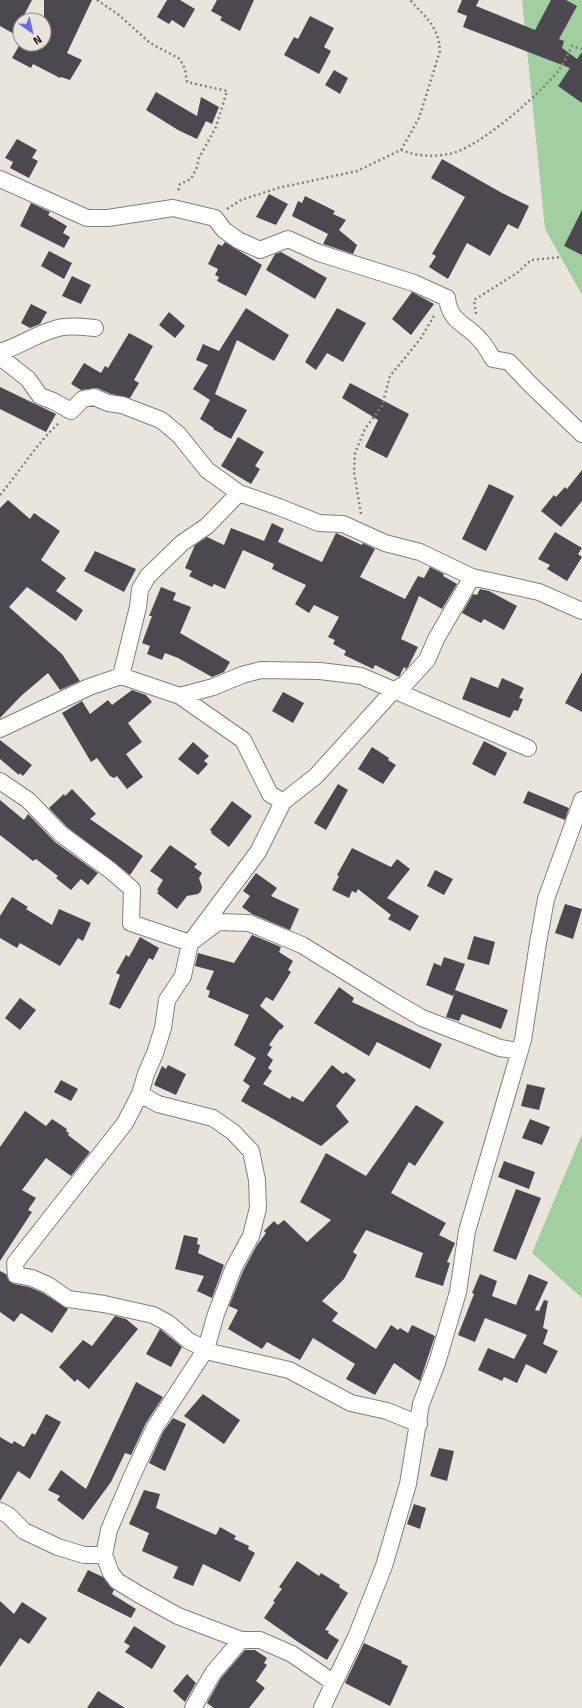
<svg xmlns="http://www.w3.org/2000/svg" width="582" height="1708" font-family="'Titillium Web',sans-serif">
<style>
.green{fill:#a2cfa1}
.building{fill:#4d484f}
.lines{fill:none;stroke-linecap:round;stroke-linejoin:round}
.street-casing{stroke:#827f77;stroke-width:18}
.path{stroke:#84817b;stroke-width:2.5;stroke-dasharray:2 3;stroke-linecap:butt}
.street{stroke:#fff;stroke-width:16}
</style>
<rect width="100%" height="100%" fill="#e9e5dc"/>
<path class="green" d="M522 0H582V295L545 229Z
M582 1134V1298L532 1253Z"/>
<path class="building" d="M0 0H32L14 34 0 26Z
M44 0H92L67 53 82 60 70 80 61 77 60 78 33 64 31 68 12 58 20 44H44Z
M167 0H180L195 9 184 28 172 20 169 24 157 17Z
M217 0H254L240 31 220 20 222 17 211 11Z
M462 0H479L476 6 535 30 551 0H566L577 6 559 39 564 41 562 48 577 59 582 52V103L558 86 570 68 463 27 467 16 457 12Z
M310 16 334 28 324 47 331 51 319 74 284 55 294 37 298 39Z
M334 70 348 78 340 94 325 85Z
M156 92 197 116 201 97 219 107 212 124 206 121 197 139 178 130 146 110Z
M17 139 37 150 32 158 38 161 29 178 10 168 13 162 5 158Z
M442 159 502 193 529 206 518 229 508 224 490 256 467 243 448 279 429 267 436 256 432 254 465 197 431 178Z
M269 194 288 204 276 225 256 217Z
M305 196 335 211 333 214 346 220 339 230 357 245 353 254 323 244 328 234 292 216 298 201 302 203Z
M31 203 50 212 48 215 67 226 63 233 70 237 64 248 20 226Z
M582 210V255L564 246Z
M225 242 262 265 246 296 217 281 219 277 215 275 218 269 208 264 218 244 222 246Z
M49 251 72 263 64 279 41 266Z
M281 252 327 278 315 299 266 270 275 254Z
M72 276 91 285 81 304 62 296Z
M412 292 434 304 411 335 392 319Z
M31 304 47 312 40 324 30 328 21 323Z
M246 308 289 335 274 361 237 340 215 394 247 410 231 439 213 429 214 428 200 419 210 400 193 389 208 365 196 360 203 344 219 351Z
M337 308 366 323 343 362 327 353 316 370 305 362Z
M169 312 185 326 175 338 159 325Z
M129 333 153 346 134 380 139 383 130 398 111 394 97 388 81 390 71 384 84 363 101 373 105 366 108 368Z
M350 383 409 414 387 458 365 447 378 420 342 398Z
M0 387 56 414 46 432 0 409Z
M238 437 264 452 255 466 260 469 251 484 221 466Z
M582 470V501L561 527 541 511 554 495 556 497 565 487 567 489Z
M489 484 514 496 486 551 462 539Z
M8 500 30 519 34 513 60 531 41 560 66 578 56 591 83 610 76 621 27 587 9 607 62 654 80 681 60 690 48 673 21 696 0 718V508Z
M272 523 284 529 278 542 322 562 336 533 362 545 363 543 375 549 360 577 405 599 418 576 424 578 430 567 444 574 443 576 457 584 442 609 419 596 401 639 418 647 408 667 406 669 404 667 399 677 375 665 373 669 344 655 346 651 333 644 335 640 328 637 339 617 314 605 309 613 295 604 306 585 272 569 274 564 243 550 225 589 214 584 212 587 189 576 192 571 185 568 195 545 207 537 224 545 231 528 264 541Z
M555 532 582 548 578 554 582 557 567 581 547 569 550 565 538 559Z
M95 551 136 569 124 592 84 571Z
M161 587 176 593 173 600 191 607 180 633 230 662 224 672 212 677 178 658 165 653 162 660 147 654 150 646 142 643 152 616H149Z
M480 589 489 591 517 606 504 630 484 619 481 623 462 613 473 594 477 595Z
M582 672V712L565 703Z
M471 677 498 688 502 678 524 688 519 698 523 699 518 711 514 710 510 718 462 699Z
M132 690 146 695 152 702 128 723 142 742 126 754 143 777 127 789 117 776 114 778 110 776 97 758 91 762 62 713 82 701 90 714 108 700 112 705Z
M283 692 304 703 293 723 272 711Z
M0 740 32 765 23 776 20 773 19 775 0 759Z
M484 741 507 753 495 776 472 764Z
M193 742 209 756 204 761 208 764 198 775 178 759Z
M372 747 389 758 388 760 396 765 383 784 358 769Z
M338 784 348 790 326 830 314 823Z
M72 789 96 814 90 819 143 856 130 875 67 827 49 808 64 794 65 796Z
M528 791 569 808 565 820 523 803Z
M0 800 24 820 28 814 55 842 98 873 88 885 81 879 71 890 56 878 58 876 36 859 33 861 0 835Z
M232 801 252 816 229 847 211 833 212 832 210 830Z
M170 845 197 864 194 867 202 873 199 878 202 887 201 891 198 894 187 896 177 909 157 893 159 891 157 890 163 880 150 871Z
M352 848 391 867 397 859 410 869 387 898 419 916 410 931 388 919 391 915 358 889 356 893 352 891 349 898 332 890 339 876 337 875Z
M435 870 453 879 444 895 427 886Z
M256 873 277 888 271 896 299 909 290 930 252 914 242 907 250 896 243 891Z
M12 897 28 907 26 909 52 925 59 909 91 923 83 941 78 938 60 966 20 943 17 948 0 938V916Z
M565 904 582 909 573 939 555 933Z
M252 935 281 947 279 952 293 961 288 970 291 972 273 1001 266 997 260 1006 284 1026 281 1030 280 1029 269 1045 272 1047 267 1055 273 1060 268 1068 272 1071 263 1084 290 1099 292 1096 303 1102 332 1065 343 1074 346 1072 356 1080 336 1106 349 1122 321 1146 241 1101 250 1086 243 1081 256 1058 234 1045 249 1015 208 997 210 991 206 989 214 971 195 966 198 953 234 963Z
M474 936 495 942 489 965 467 959Z
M140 937 159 948 153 960 149 958 120 1009 109 1004 120 975 116 973 126 955 129 957Z
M444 957 465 964 455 990 508 1010 501 1029 462 1014 459 1021 446 1017 455 992 453 996 426 985 434 963 441 966Z
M339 987 354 998 352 1002 442 1044 430 1069 377 1042 369 1056 314 1023Z
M20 998 36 1010 20 1030 5 1018Z
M168 1065 186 1074 176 1095 154 1085 162 1066 166 1069Z
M61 1080 78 1089 71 1101 54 1092Z
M527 1084 545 1088 539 1110 521 1106Z
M416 1105 444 1122 415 1166 409 1162 391 1193 446 1223 439 1235 455 1243 447 1262 450 1263 443 1286 415 1277 423 1253 366 1230 353 1252 357 1255 344 1279 322 1301 338 1313 332 1321 376 1349 391 1325 398 1330 400 1328 408 1333 412 1325 435 1336 420 1381 394 1363 375 1395 346 1379 355 1364 313 1338 300 1360 267 1342 262 1349 228 1329 238 1310 229 1306 243 1271 257 1245 266 1233 264 1231 274 1221 278 1225 284 1220 307 1242 331 1220 300 1202 326 1153 366 1176Z
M25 1111 46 1126 52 1119 67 1129 66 1131 69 1133 68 1135 90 1152 71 1176 46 1158 22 1190 36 1198 28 1210 32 1212 0 1261V1147Z
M530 1119 550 1127 542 1145 522 1138Z
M504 1161 535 1172 529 1189 498 1177Z
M516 1189 541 1198 516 1260 493 1251Z
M184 1235 198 1238 197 1244 200 1245 198 1253 224 1265 212 1298 197 1291 204 1276 175 1269Z
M0 1271 6 1274 9 1281 14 1284 29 1287 43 1293 68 1309 52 1333 21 1313 14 1322 0 1312Z
M480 1274 497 1281 492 1296 516 1305 529 1274 548 1282 535 1310 539 1311 544 1300 548 1301 543 1328 548 1330 543 1344 558 1351 546 1374 526 1364 517 1383 504 1377 502 1381 478 1370 488 1348 514 1359 527 1335 485 1318 475 1342 458 1335 474 1294 472 1293Z
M115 1316 126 1319 138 1329 89 1389 77 1379 75 1382 59 1367 83 1340 92 1346Z
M160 1329 182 1347 171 1367 146 1354Z
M136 1382 163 1397 146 1423 131 1455 125 1453 111 1482 83 1520 57 1500 60 1496 48 1490 61 1470 86 1489Z
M203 1394 240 1420 224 1444 184 1416Z
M46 1414 61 1422 30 1479 18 1471 0 1501V1437L12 1444 14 1441 24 1447 32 1433 35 1435Z
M173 1418 186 1424 165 1471 149 1463 163 1432Z
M439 1448 454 1451 447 1481 430 1476Z
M144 1490 160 1494 156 1508 216 1535 220 1527 236 1536 234 1539 249 1546 248 1549 255 1553 240 1582 203 1564 193 1586 173 1578 178 1567 142 1551 149 1533 129 1524Z
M414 1504 426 1508 420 1529 407 1524Z
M297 1561 319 1576 321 1573 340 1585 339 1587 348 1593 325 1630 329 1631 328 1633 339 1640 327 1660 298 1642 264 1618 275 1602 273 1601 282 1589 279 1587Z
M88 1570 103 1577 114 1590 112 1594 136 1609 131 1618 77 1591Z
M0 1601 14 1614 22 1602 47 1618 29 1644 20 1638 0 1667Z
M134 1626 166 1646 152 1669 125 1652 130 1646 124 1642Z
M364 1643 402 1661 401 1663 408 1666 390 1706 345 1683Z
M245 1650H255L267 1658 264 1663 267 1665 256 1681 265 1688 249 1708H214L207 1703 221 1678Z
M187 1674 196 1683 185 1702 173 1691Z
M98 1691 125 1708H87Z"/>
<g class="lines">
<g class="street-casing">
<path id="street" d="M0 179 87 218H108L173 208 215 218 224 230 238 240 260 250 288 239 319 253 414 283 447 298C450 324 467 323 481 341 486 346 489 353 493 359L509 362 532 386 582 434
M0 352C20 346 38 333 58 328 70 325 83 327 95 328
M0 357 28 379 40 396 53 401 71 411 83 399 94 397 108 403 122 405 161 420 179 435 207 470 239 493 279 507 319 523 343 524 385 543 420 552 472 577 539 592 582 611
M121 676 138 607 140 589 148 576 182 543 207 526 239 493
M180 696 243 740 270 794 283 802
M0 729 89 687 121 676 180 696 213 687 242 675 261 670 320 671 361 676 528 748
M0 781 28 800 61 834 110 870 132 889 131 923 190 943 218 922 249 923 302 945 391 1000 422 1018 500 1048 519 1051
M140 1094 158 1104 213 1118 233 1132 251 1151 257 1180 258 1208 251 1236 234 1267 216 1314 206 1349 155 1427 132 1476 109 1530 104 1555 111 1573 117 1581 140 1595 178 1616 241 1640H260L292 1654 334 1683
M419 1424 387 1411 351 1403 289 1370 214 1353 189 1341 168 1323 153 1315 104 1304 68 1299 48 1285 32 1278 16 1275 15 1263 125 1123 140 1094 146 1074 155 1053 163 1028 167 1000 183 976 190 943 258 852 283 802 316 776 393 691 405 684 427 660 436 639 472 577
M0 1511 8 1515 24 1531 58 1547 84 1555H104
M193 1708 213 1673 241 1640
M322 1708 356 1637 384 1566 408 1484 421 1404 437 1363 458 1292 467 1231 523 1040 538 943 546 899 582 800"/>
</g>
<path class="path" d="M97 0 119 15 150 43 180 59 185 69 187 82 227 91 216 127 199 158 197 167 191 179 180 184 178 192
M401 150 419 118 440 51C438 25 426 18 410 0
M227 209 241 200 278 188 357 171 401 150C416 156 432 157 449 154 478 149 540 94 559 70 564 63 568 54 572 46L582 49
M476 314 474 300 517 273 531 260 561 257
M0 495C20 471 36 444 59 423
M361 514 354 472 355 453 365 429 382 406 390 376 421 338 434 316"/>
<use href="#street" class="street"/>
</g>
<g transform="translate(32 32) rotate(146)"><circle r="19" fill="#e9e5dc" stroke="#94918a"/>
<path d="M0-3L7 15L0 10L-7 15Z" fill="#676ee7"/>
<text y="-6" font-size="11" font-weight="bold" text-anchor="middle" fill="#151310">N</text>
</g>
</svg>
